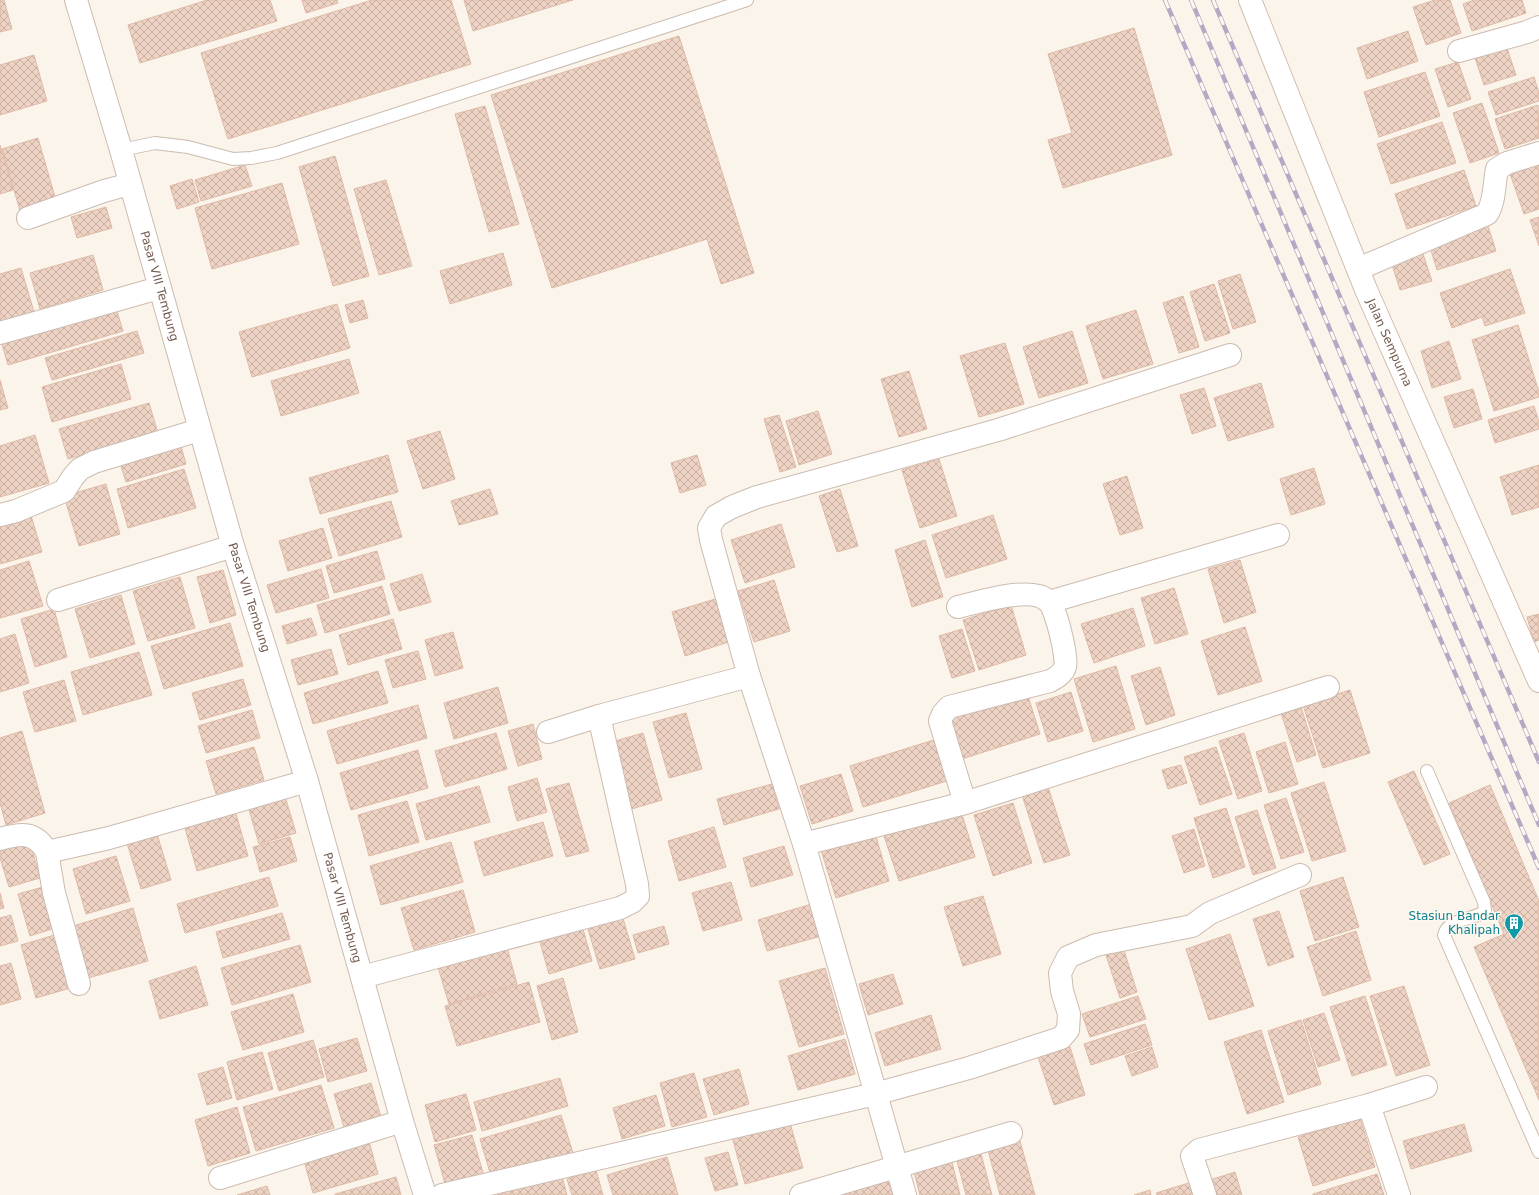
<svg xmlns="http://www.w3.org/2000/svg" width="1539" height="1195" font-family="'DejaVu Sans',sans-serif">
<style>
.building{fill:url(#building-cross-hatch);stroke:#dfb9a6}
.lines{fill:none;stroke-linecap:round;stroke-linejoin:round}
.lane-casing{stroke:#ccbbb0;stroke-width:14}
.street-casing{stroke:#ccbbb0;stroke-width:24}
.secondary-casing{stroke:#d1bdb1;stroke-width:24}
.lane{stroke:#fff;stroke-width:12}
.street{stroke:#fff;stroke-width:22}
.secondary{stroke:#fff;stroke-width:22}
.rail-casing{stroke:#b6a8c4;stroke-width:4.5}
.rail{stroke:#fef8f0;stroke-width:3;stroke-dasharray:9;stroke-linecap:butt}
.labels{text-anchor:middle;stroke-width:3;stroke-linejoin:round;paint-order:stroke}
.street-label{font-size:12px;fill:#745b4f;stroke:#fef8f0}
.culture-label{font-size:12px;fill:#0d838f;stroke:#fef8f0;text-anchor:end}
</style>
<defs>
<pattern id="building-cross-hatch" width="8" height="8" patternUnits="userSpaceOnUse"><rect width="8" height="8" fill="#eed3c4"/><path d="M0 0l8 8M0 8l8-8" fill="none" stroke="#c5aea2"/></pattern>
</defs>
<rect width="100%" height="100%" fill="#fbf4ea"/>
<path class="building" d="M0 0H4L12 29 0 32Z
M207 0H270L277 21 140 63 128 25Z
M302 0H337L338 3 306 13Z
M372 0H451L471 64 228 139 201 53Z
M464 0H573L473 31Z
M1435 0H1450L1461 33 1426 45 1413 7Z
M1474 0H1522L1526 13 1472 31 1463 4Z
M1134 28 1172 155 1063 188 1048 140 1072 133 1048 54Z
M1408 31 1418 61 1367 79 1357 48Z
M679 36 754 273 721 284 707 239 552 288 491 95Z
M1506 45 1516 75 1484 85 1474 55Z
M34 55 47 101 0 115V65Z
M1458 62 1471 99 1448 107 1435 69Z
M1425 72 1440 116 1379 137 1364 92Z
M1534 77 1539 93V101L1496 115 1488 92Z
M1482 103 1499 153 1470 163 1453 113Z
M1538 105 1539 138 1505 149 1495 119Z
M485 106 519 224 489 232 455 114Z
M1442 122 1456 163 1391 184 1377 144Z
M38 138 57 204 21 214 2 149Z
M0 145 13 190 0 194Z
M335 156 369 276 333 286 299 167Z
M1539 158V209L1524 214 1508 168Z
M245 165 252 186 201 201 195 180Z
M1464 170 1476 206 1407 229 1395 194Z
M192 179 199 202 177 209 170 186Z
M386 180 412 266 379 275 354 189Z
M282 183 299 244 212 269 195 208Z
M106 207 112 228 77 238 71 217Z
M1539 217V246L1530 220Z
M1487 223 1496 251 1437 270 1428 241Z
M1421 248 1432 281 1400 290 1390 258Z
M503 253 512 285 450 304 440 271Z
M93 255 103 290 40 309 30 273Z
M21 268 34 312 0 322V274Z
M1510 269 1525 313 1485 326 1482 317 1452 328 1440 293Z
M1240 274 1256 322 1233 329 1218 281Z
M1214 284 1230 333 1205 341 1190 292Z
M1183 296 1199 347 1179 353 1163 303Z
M363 300 368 318 350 323 345 305Z
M337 304 350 348 252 377 239 332Z
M115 305 123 331 8 365 0 337Z
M1136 310 1153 364 1103 379 1086 326Z
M1518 325 1539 392V397L1494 411 1472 340Z
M137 331 144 353 52 380 45 358Z
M1072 331 1088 383 1039 398 1023 347Z
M1449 341 1461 379 1432 388 1421 351Z
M1005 343 1024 404 979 417 960 356Z
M349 359 359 393 281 416 271 381Z
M121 364 131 399 52 422 42 387Z
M909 371 927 429 899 437 881 379Z
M0 380 8 408 0 410Z
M1261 383 1274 427 1228 441 1214 398Z
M1204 388 1216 426 1192 434 1180 395Z
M1473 389 1482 419 1454 428 1444 397Z
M149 403 158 433 68 459 59 429Z
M1534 406 1539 422V429L1495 443 1488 420Z
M818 411 832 454 799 465 786 421Z
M779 415 796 467 780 472 764 419Z
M440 431 455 479 423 489 407 441Z
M35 435 49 483 0 497V446Z
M179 439 186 464 126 482 118 457Z
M388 455 398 492 320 514 309 478Z
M697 455 706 485 680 493 671 463Z
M939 459 957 516 920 528 902 470Z
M1539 465V507L1512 515 1500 477Z
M1314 468 1325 504 1291 515 1280 479Z
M184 469 196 508 128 528 117 489Z
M1127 476 1143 528 1120 535 1103 484Z
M106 484 120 534 79 546 64 496Z
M490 489 498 514 459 525 451 501Z
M840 489 858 546 837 552 819 496Z
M391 501 402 537 339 556 328 519Z
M29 509 42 552 0 564V517Z
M993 515 1007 559 946 578 932 535Z
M781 524 795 567 745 583 731 540Z
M323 528 332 558 288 571 279 541Z
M925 540 943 597 912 607 895 550Z
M377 551 385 579 334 593 326 566Z
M1240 560 1256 612 1224 623 1208 569Z
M29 561 43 606 0 618V570Z
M321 569 329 598 276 613 267 585Z
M223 570 236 615 210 623 197 577Z
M422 574 431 602 399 611 390 584Z
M180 577 195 628 148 641 133 591Z
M774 580 790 631 754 642 738 591Z
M382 586 390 614 325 633 317 605Z
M1174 588 1188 634 1155 644 1141 598Z
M121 595 135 644 90 658 75 609Z
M722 597 735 640 685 656 672 612Z
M1011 605 1026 655 979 670 963 620Z
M1133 608 1145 646 1094 663 1081 624Z
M54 609 67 657 35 667 21 619Z
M1539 614V640L1534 642 1527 617Z
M311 618 317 635 287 644 282 626Z
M393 619 402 649 348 665 339 635Z
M230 623 243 666 164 689 151 646Z
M1245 627 1262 681 1218 695 1201 641Z
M962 629 975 671 952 678 939 636Z
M453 632 463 668 435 676 425 640Z
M15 634 29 683 0 692V639Z
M331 649 338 674 298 685 291 660Z
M418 651 426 679 393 688 385 660Z
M139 652 152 695 83 715 71 672Z
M1116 666 1135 729 1093 742 1074 679Z
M1160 667 1175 715 1146 725 1131 676Z
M378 671 388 703 313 724 304 693Z
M243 679 251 705 200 720 192 693Z
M64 680 76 721 35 732 23 692Z
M498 687 508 723 454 739 444 703Z
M1026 690 1040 734 962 759 948 716Z
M1350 690 1370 753 1323 768 1303 705Z
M1071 692 1083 731 1048 742 1036 703Z
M418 705 427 738 337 764 327 731Z
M1301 707 1316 755 1297 762 1281 713Z
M252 710 260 738 206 753 198 726Z
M686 713 702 769 669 778 653 722Z
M533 724 542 759 518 766 508 731Z
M22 731 45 813 6 825 0 803V738Z
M496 733 507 769 445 787 435 751Z
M643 733 662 800 628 810 608 743Z
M1244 733 1262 791 1238 799 1219 741Z
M937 739 950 780 863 807 850 766Z
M1285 742 1298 784 1269 793 1256 752Z
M254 747 264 780 216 794 206 761Z
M1216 747 1232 794 1200 805 1184 757Z
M418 750 428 788 351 810 340 773Z
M1181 765 1187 783 1168 789 1162 770Z
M1414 771 1450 854 1424 865 1388 782Z
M841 774 853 811 812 824 800 786Z
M537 778 547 812 517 821 508 787Z
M1324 782 1346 851 1312 861 1291 793Z
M569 783 589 851 566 857 546 789Z
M772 784 779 809 724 825 717 799Z
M1490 785 1539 901V1100L1474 947 1504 934 1449 803Z
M479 786 490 822 426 840 416 804Z
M1048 787 1070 855 1044 863 1022 795Z
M284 793 296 833 259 844 247 803Z
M1286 798 1304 852 1281 859 1264 805Z
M407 801 419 842 369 856 358 815Z
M1013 803 1032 863 993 876 974 815Z
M234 807 248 856 197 871 183 821Z
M1226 808 1245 867 1213 878 1194 818Z
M1257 810 1276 868 1253 875 1235 817Z
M961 811 975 857 899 881 884 836Z
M543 822 553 856 484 876 474 842Z
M714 827 726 867 679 881 668 841Z
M1194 829 1205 866 1184 873 1172 836Z
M875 833 889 881 836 898 821 850Z
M157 834 171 880 141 889 127 843Z
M290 837 297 861 260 872 253 847Z
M29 839 40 878 9 887 0 858V848Z
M451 842 463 882 381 905 370 866Z
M784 846 793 875 751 887 743 858Z
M116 856 130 901 86 914 73 869Z
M269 877 278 906 185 933 177 904Z
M1343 877 1359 927 1315 941 1300 891Z
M731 882 742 920 703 931 692 893Z
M43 887 55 928 30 936 18 894Z
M463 890 475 932 414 950 401 908Z
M0 893 4 908 0 909Z
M983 896 1001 954 963 966 944 907Z
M815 903 825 935 767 951 758 920Z
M133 908 148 961 88 978 73 926Z
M1279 911 1294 957 1268 966 1253 919Z
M282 913 290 939 223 958 216 932Z
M11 915 18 941 0 946V918Z
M622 915 635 959 600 969 587 926Z
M581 922 592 961 549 974 538 935Z
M664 926 669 944 638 953 633 935Z
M1356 931 1371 980 1323 996 1307 947Z
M58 934 74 987 36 998 21 945Z
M1230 934 1254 1006 1209 1020 1186 949Z
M506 944 517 984 449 1004 437 964Z
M1122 944 1137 992 1120 998 1104 949Z
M300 945 311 982 232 1005 221 968Z
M11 963 21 999 0 1005V966Z
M196 966 208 1005 160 1019 149 981Z
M825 968 844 1034 799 1047 779 981Z
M893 974 903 1004 868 1015 859 984Z
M563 978 578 1032 552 1040 537 986Z
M529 982 540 1022 457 1046 445 1006Z
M1404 986 1430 1065 1396 1076 1370 996Z
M293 994 304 1032 243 1050 231 1012Z
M1138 996 1146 1019 1090 1037 1082 1014Z
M1365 996 1387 1065 1352 1076 1330 1007Z
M1324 1013 1340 1060 1318 1067 1303 1020Z
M931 1015 941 1049 885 1066 875 1033Z
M1301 1020 1321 1084 1288 1095 1268 1031Z
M1145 1024 1152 1045 1091 1065 1084 1044Z
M1261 1030 1284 1102 1247 1114 1224 1042Z
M357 1038 367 1071 328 1082 319 1049Z
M845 1039 855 1074 798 1090 788 1056Z
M313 1040 324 1077 279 1091 268 1053Z
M1070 1047 1085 1095 1054 1105 1038 1057Z
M1152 1047 1158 1067 1132 1076 1125 1056Z
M262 1052 273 1089 237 1100 227 1062Z
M223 1067 232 1098 207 1105 198 1074Z
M739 1069 749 1104 714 1115 703 1079Z
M694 1073 707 1117 672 1127 660 1083Z
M560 1078 568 1106 482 1131 474 1102Z
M371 1083 381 1117 344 1127 334 1094Z
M321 1085 334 1128 256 1151 243 1107Z
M466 1094 476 1130 435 1142 425 1105Z
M656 1095 665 1126 622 1139 613 1108Z
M237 1107 250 1153 208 1166 195 1120Z
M561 1115 573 1153 491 1176 480 1139Z
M788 1116 803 1168 745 1184 731 1133Z
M1360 1118 1375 1167 1313 1186 1298 1137Z
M1464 1124 1472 1151 1411 1169 1403 1141Z
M472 1135 484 1176 446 1187 434 1145Z
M368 1138 378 1174 313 1193 303 1157Z
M1020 1141 1035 1195H1000L988 1150Z
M980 1150 992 1195H966L956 1157Z
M728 1152 738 1185 715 1191 705 1158Z
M950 1154 960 1195H920L912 1164Z
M667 1157 678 1195H613L607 1175Z
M596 1170 603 1195H572L567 1179Z
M1235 1172 1242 1195H1215L1210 1180Z
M561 1173 567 1195H479Z
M887 1173 894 1195H825Z
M1377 1174 1384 1195H1313V1194Z
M396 1177 401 1195H335V1194Z
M1192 1182 1196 1195H1157L1156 1193Z
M267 1186 270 1195H237Z
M1150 1190 1151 1195H1134Z"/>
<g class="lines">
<g class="lane-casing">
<path id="lane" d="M121 150 155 143 188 147 233 159 251 158 277 153 747 0
M1427 771 1484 902 1485 911C1473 921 1449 917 1444 935L1539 1152"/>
</g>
<g class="street-casing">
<g id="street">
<path id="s1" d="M76 0 121 150 233 546 307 781 402 1121 425 1195"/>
<path d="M1459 51 1527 32 1539 27"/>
<path d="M28 218 104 191 130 184"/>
<path d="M1358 269 1487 214C1495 202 1494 183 1497 169L1507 163 1539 153"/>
<path d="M0 333 159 288"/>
<path d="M0 515 16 511 64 491 73 477 80 469 94 462 199 430"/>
<path d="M58 600 233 546"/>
<path d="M1049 602 1278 535"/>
<path d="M958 607C980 602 1017 590 1039 596 1042 597 1047 600 1049 602 1056 609 1068 658 1065 667 1063 674 1056 678 1050 681L949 707 943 714 940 721 965 803"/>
<path d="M548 732 599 716 749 676"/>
<path d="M0 839C21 833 35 831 47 852L109 838 307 781"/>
<path d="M804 844 965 803 1328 687"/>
<path d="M47 852 54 893 79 984"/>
<path d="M362 977 620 908 632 902 638 896 637 884 599 716"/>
<path d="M1369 1105 1399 1195"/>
<path d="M220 1178 402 1121"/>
<path d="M442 1195 875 1094 969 1068 1061 1038 1068 1030 1069 1014 1062 991 1060 973 1068 957 1096 945 1192 926 1210 913 1300 875"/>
<path d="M801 1195 1011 1133"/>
<path d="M905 1195 804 844 749 676 711 540 709 528 716 516 732 507 757 497 998 430 1230 355"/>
<path d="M1205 1195 1192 1156 1199 1150 1369 1105 1426 1087"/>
</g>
</g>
<g class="secondary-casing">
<g id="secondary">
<path id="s2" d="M1250 0 1367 292 1539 681"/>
</g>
</g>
<use href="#lane" class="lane"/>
<use href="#street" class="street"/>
<use href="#secondary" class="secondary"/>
<g class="rail-casing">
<path id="rail" d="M1165 0 1539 868
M1191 0 1539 825
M1213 0 1539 762"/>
</g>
<use href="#rail" class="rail"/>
</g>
<defs>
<g id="building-pin" transform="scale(1)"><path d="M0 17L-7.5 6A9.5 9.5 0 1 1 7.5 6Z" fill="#0f9aa8" stroke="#fef8f0"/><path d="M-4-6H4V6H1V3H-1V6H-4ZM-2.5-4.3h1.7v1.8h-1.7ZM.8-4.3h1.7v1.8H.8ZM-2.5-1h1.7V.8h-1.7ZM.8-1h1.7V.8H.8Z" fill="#fff"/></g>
</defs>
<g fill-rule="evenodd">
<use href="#building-pin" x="1514" y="923"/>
</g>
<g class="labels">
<g class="street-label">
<text dy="4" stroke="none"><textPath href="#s1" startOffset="298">Pasar VIII Tembung</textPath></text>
<text dy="4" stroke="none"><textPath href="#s2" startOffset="370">Jalan Sempurna</textPath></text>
<text dy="4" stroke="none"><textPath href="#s1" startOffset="622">Pasar VIII Tembung</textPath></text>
<text dy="4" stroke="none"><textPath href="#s1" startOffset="946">Pasar VIII Tembung</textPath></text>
</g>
<g class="culture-label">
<text x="1500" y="920">Stasiun Bandar<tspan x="1500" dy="14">Khalipah</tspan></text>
</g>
</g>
</svg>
